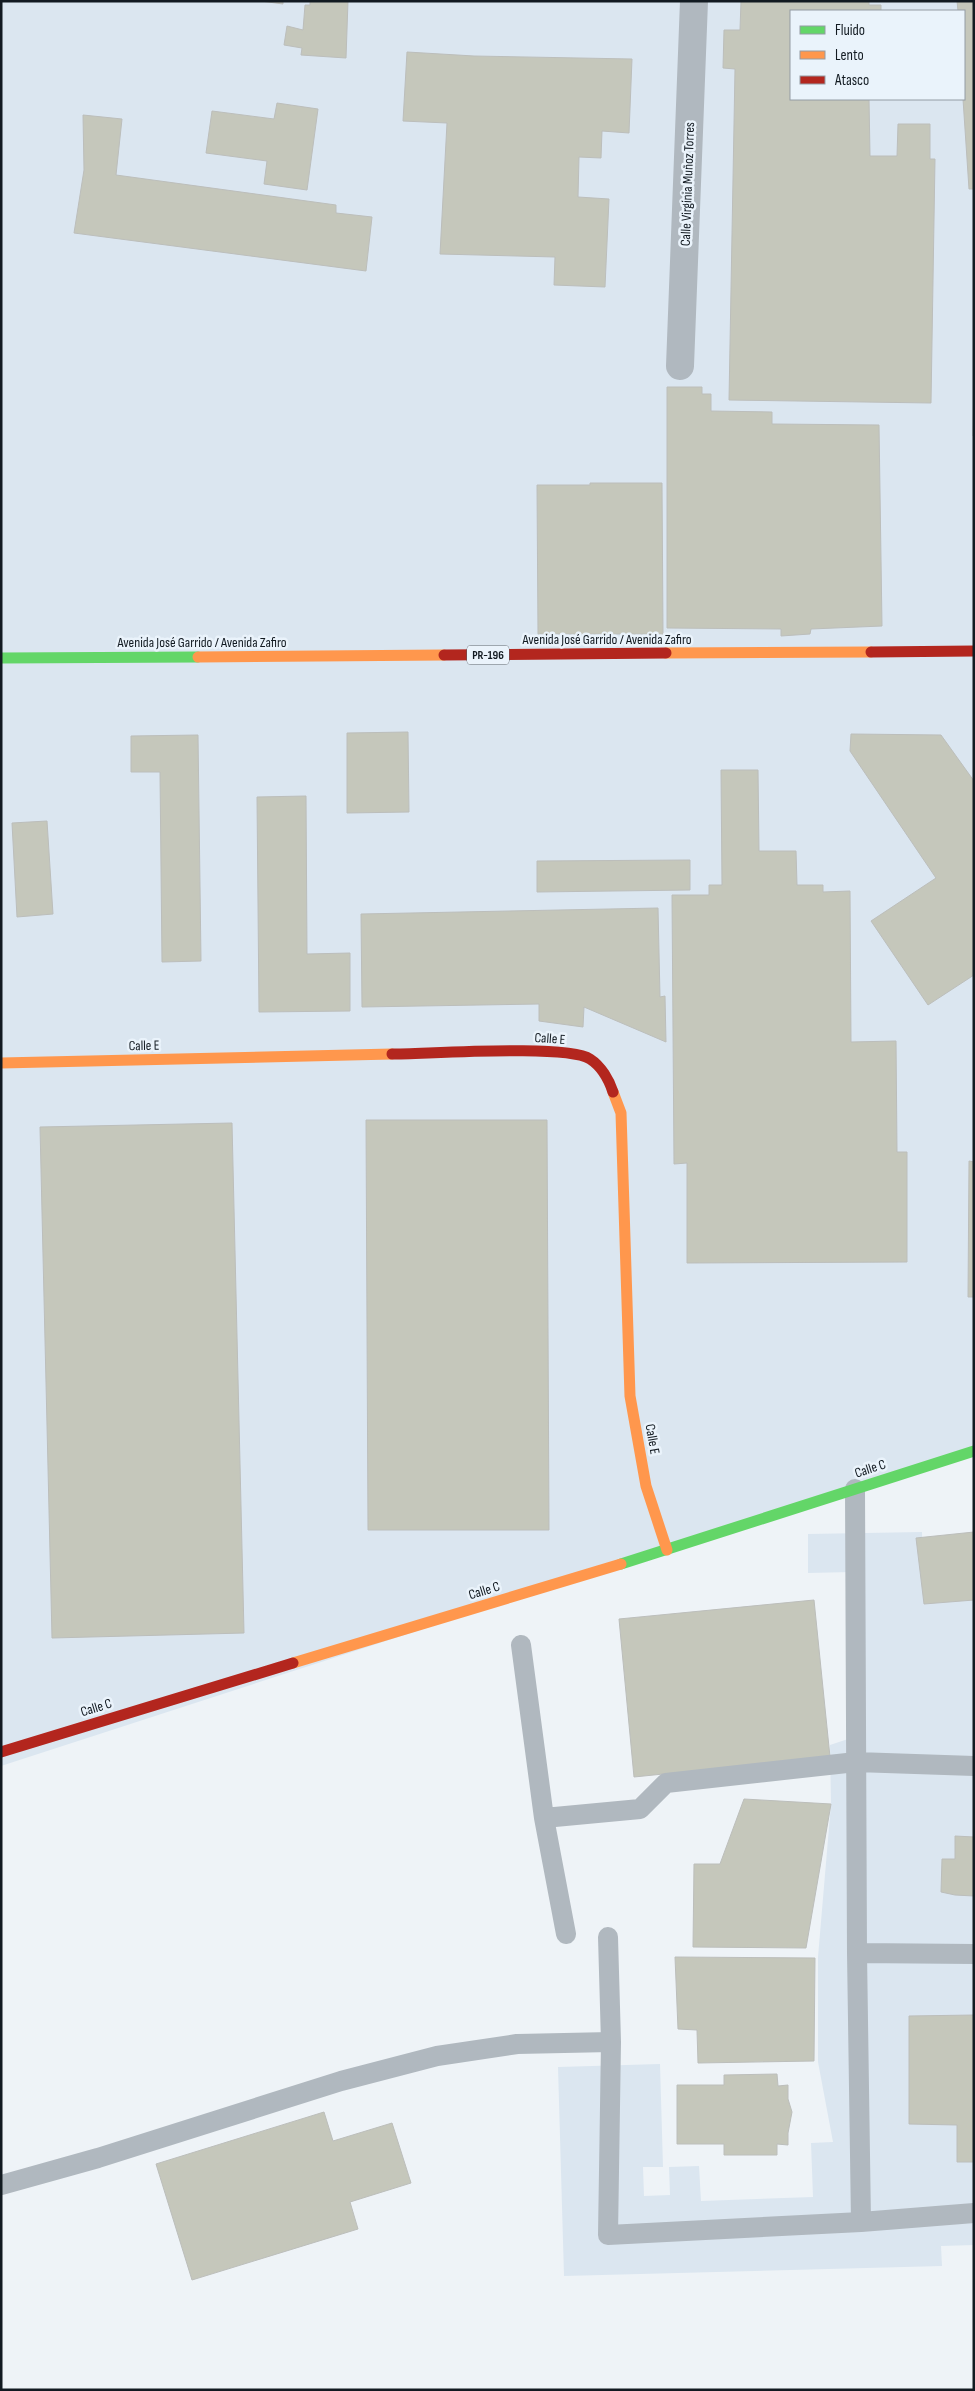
<svg xmlns="http://www.w3.org/2000/svg" width="975" height="2391" font-family="'Sofia Sans Condensed',sans-serif">
<style>
.built{fill:#dbe6f0;fill-rule:evenodd}
.building{fill:#c5c7bb;stroke:#bcbebb}
.lines{fill:none;stroke-linecap:round;stroke-linejoin:round}
.lane{stroke:#b0b8bf;stroke-width:20}
.street{stroke:#b0b8bf;stroke-width:28}
.fast{stroke:#63d668;stroke-width:11}
.slow{stroke:#ff974d;stroke-width:11}
.jam{stroke:#b3261e;stroke-width:11}
.labels{text-anchor:middle;stroke-width:5;stroke-linejoin:round;paint-order:stroke}
.shield{fill:#eaf3fb;stroke:#535b62;stroke-width:1}
.shield-label{font-size:12px;font-weight:bold;fill:#121a21}
.street-label{font-size:14px;fill:#121a21;stroke:#eaf3fb}
</style>
<rect width="100%" height="100%" fill="#eef3f7"/>
<path class="built" d="M1 1H974V1450L1 1766ZM791 11H964V99H791Z
M922 1532 923 1595 974 1594V2245L941 2246 942 2266 564 2276 558 2067 660 2064 663 2167H643L644 2196 670 2195 669 2167 699 2166 701 2201 813 2197 811 2143 833 2142 818 2062V1957L831 1804 830 1745 854 1737 852 1572 808 1573V1534Z"/>
<path class="building" d="M261 1H283V4Z
M310 1H348L346 58 301 55 302 48 284 45 287 26 303 30 305 5H310Z
M741 1H869V5H881V11H791V99H869L870 156H897L898 124H930V159H935L931 403 729 400 735 69 723 68 724 30H740Z
M957 1H974V189H969L963 99 964 11H958Z
M407 52 474 56 632 59 629 133 602 131 601 158 579 157 578 197 609 199 605 287 554 285 555 257 440 254 447 123 403 121Z
M277 103 318 109 307 190 264 184 267 161 206 153 212 111 274 119Z
M83 115 122 119 116 175 336 205V213L372 217 366 271 74 233 84 170Z
M974 377V436H973Z
M667 387H702V394H711V411L772 412V424L879 425 882 626 811 629 810 634 781 636V629L667 628Z
M590 483H662L663 634H538L537 485H590Z
M408 732 409 812 347 813V733Z
M851 734 941 735 974 781V975L928 1005 871 921 936 878 850 751Z
M198 735 201 961 162 962 160 772H131V736Z
M721 770H758L759 851H796L797 885H823V892L850 891 851 1042 896 1041 897 1152H907V1262L687 1263V1163L674 1164 672 895H709V885H722Z
M306 796 307 954 350 953V1011L259 1012 257 797Z
M47 821 53 914 17 917 12 823Z
M690 860V890L537 892V861Z
M658 908 660 997 665 996 666 1042 584 1007 583 1027 539 1021V1004L362 1007 361 914Z
M366 1120H547L549 1530H368Z
M232 1123 244 1633 52 1638 40 1127Z
M969 1161 974 1162V1297H968Z
M974 1532V1600L924 1604 916 1538Z
M814 1600 830 1757 634 1777 619 1619Z
M744 1799 831 1804 806 1948 693 1947 694 1864H720Z
M955 1836 974 1837V1896L955 1895 941 1892 942 1859H955Z
M675 1957 815 1958 814 2061 698 2063 697 2030 678 2029Z
M974 2015V2162H957V2125L909 2124V2016Z
M777 2074 778 2086 788 2085V2099L792 2112 788 2133V2145L777 2144V2155H724V2144H677V2085H724V2075Z
M324 2112 333 2141 392 2123 411 2183 350 2202 358 2229 192 2280 156 2164Z"/>
<g class="lines">
<path class="lane" d="M855 1489 857 1953 861 2222
M521 1645 544 1818
M566 1934 544 1818 640 1809 666 1783 856 1762 974 1766
M608 1937 611 2042
M857 1953 974 1954
M1 2185 98 2158 341 2081 437 2056 517 2044 611 2042 608 2235 861 2222 974 2213"/>
<path class="street" d="M680 366 694 1"/>
<path class="fast" d="M1 658 198 657
M621 1564 974 1451"/>
<path class="slow" d="M666 653 871 652
M198 657 444 655
M1 1063 392 1054
M613 1092 621 1113 630 1396 646 1486 667 1550
M293 1663 621 1564"/>
<path class="jam" d="M871 652 974 651
M444 655 666 653
M392 1054C426 1054 567 1044 590 1059 601 1066 609 1080 613 1092
M1 1752 293 1663"/>
</g>
<g class="labels">
<rect class="shield" x="467" y="645.5" width="42" height="19" rx="4"/>
<g class="shield-label">
<text x="488" y="659">PR-196</text>
</g>
<g class="street-label">
<text transform="translate(687 184) rotate(-88)" y="5">Calle Virginia Muñoz Torres</text>
<text x="607" y="644">Avenida José Garrido / Avenida Zafiro</text>
<text x="202" y="647">Avenida José Garrido / Avenida Zafiro</text>
<text transform="translate(550 1038) rotate(4)" y="5">Calle E</text>
<text transform="translate(144 1045) rotate(-1)" y="5">Calle E</text>
<text transform="translate(653 1439) rotate(80)" y="5">Calle E</text>
<text transform="translate(870 1468) rotate(-18)" y="5">Calle C</text>
<text transform="translate(484 1590) rotate(-17)" y="5">Calle C</text>
<text transform="translate(96 1707) rotate(-17)" y="5">Calle C</text>
</g>
</g>
<rect width="975" height="2391" fill="none" stroke="#121a21" stroke-width="5"/>
<rect x="790" y="10" width="175" height="90" fill="#eaf3fb" stroke="#949ca4"/>
<rect x="800" y="26" width="25" height="8" fill="#63d668" stroke="#949ca4"/>
<text x="835" y="35" font-size="15" fill="#121a21">Fluido</text>
<rect x="800" y="51" width="25" height="8" fill="#ff974d" stroke="#949ca4"/>
<text x="835" y="60" font-size="15" fill="#121a21">Lento</text>
<rect x="800" y="76" width="25" height="8" fill="#b3261e" stroke="#949ca4"/>
<text x="835" y="85" font-size="15" fill="#121a21">Atasco</text>
</svg>
